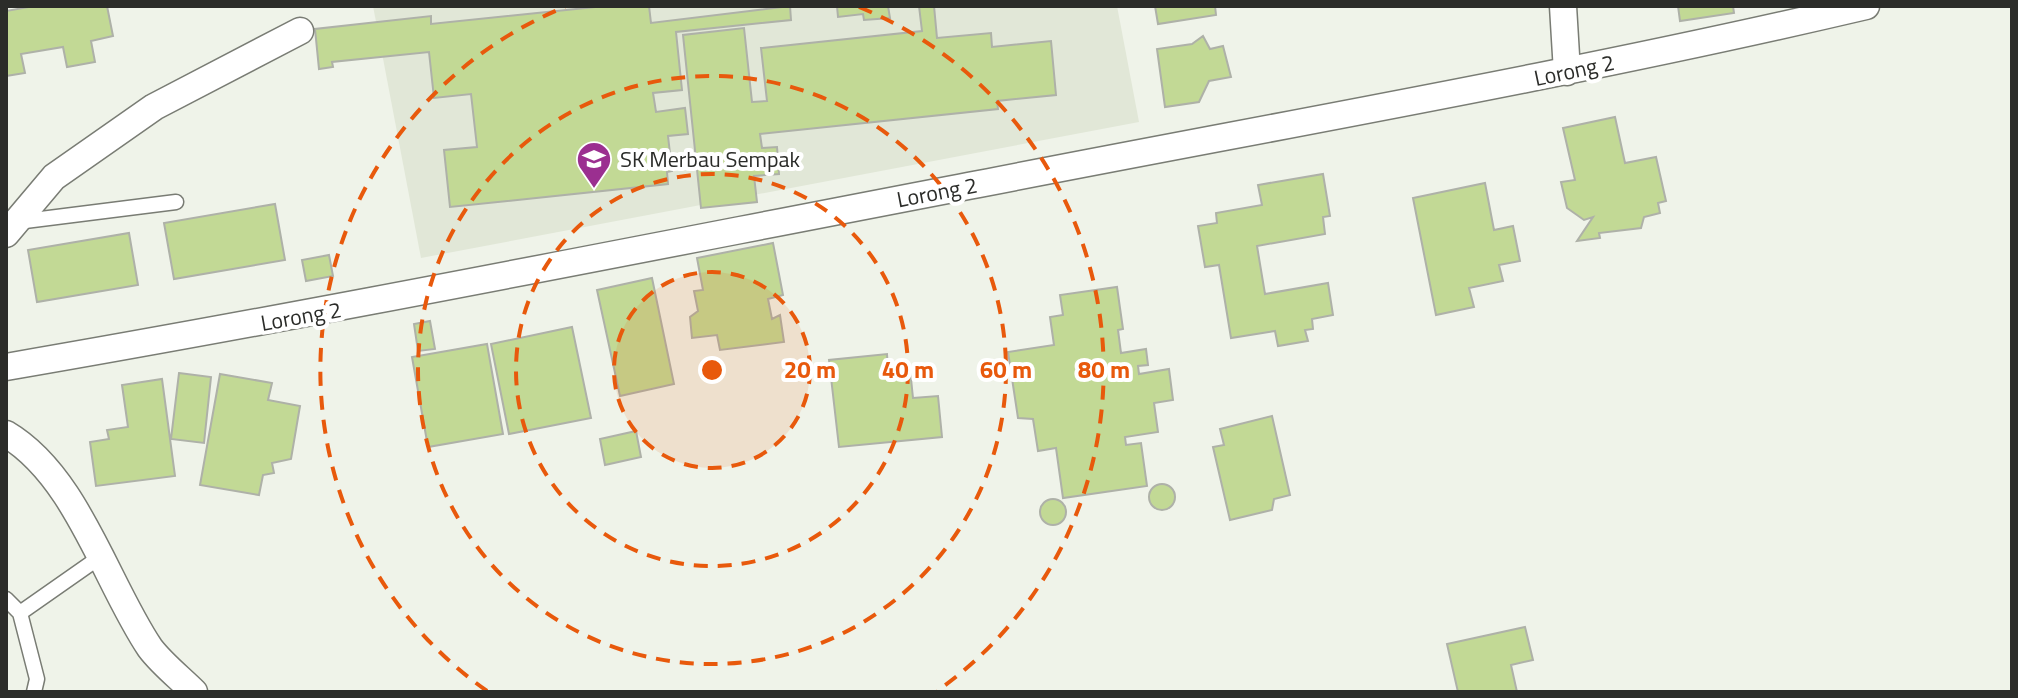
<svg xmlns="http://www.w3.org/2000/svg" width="2018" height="698" font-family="'Titillium Web',sans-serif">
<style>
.built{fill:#e1e7d7}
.building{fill:#c2d995;stroke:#aeb1a8;stroke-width:2}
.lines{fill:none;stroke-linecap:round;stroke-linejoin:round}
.lane-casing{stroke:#797c74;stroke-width:17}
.street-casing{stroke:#797c74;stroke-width:29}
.lane{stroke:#fff;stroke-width:14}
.street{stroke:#fff;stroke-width:26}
.ring{fill:none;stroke:#e8590c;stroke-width:4;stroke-dasharray:14 10}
.labels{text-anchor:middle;stroke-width:8;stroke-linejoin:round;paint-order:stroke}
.street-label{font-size:22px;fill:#2b2c29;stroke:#fff}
.poi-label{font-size:22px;fill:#2b2c29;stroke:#fff;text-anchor:start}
.centre{fill:#e8590c;stroke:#fff;stroke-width:4}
.ring-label{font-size:24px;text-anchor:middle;font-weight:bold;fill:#e8590c;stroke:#fff;stroke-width:8;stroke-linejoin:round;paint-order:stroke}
</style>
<rect width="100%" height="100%" fill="#eff3e9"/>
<path class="built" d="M373 6H1117L1139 122 421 258Z"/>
<path class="building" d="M34 6H107L113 36 91 41 95 62 67 67 63 47 21 54 25 73 6 76V11Z
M605 6H649L651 23 790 6 791 20 676 32 682 90 653 93 656 112 685 108 688 134 668 136 672 171 667 172 668 184 450 207 444 150 477 147 471 94 434 98 429 52 332 62 333 67 319 69 315 29 431 16V24Z
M837 6H888L890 18 864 20 863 14 838 17Z
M919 6H934L937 38 991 33 992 47 1051 41 1056 95 997 101 998 109 760 134 762 148 777 147 779 174 754 176 757 202 701 208 683 35 744 28 752 102 767 101 761 48 922 31Z
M1155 6H1215L1216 15 1158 24Z
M1678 6H1733L1734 13 1680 21Z
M1203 36 1210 49 1223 46 1231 77 1209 81 1199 102 1165 107 1157 49 1192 44Z
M1615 117 1625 163 1656 157 1666 201 1658 203 1660 213 1644 217 1641 228 1599 233 1600 238 1577 241 1593 217 1584 220 1567 208 1561 182 1575 180 1563 128Z
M1323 174 1330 216 1323 217 1325 234 1257 246 1265 294 1328 283 1333 315 1312 319 1313 329 1305 330 1308 341 1278 346 1275 331 1231 338 1219 265 1205 267 1198 226 1217 223 1216 213 1262 205 1258 185Z
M1485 183 1494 230 1513 226 1520 261 1499 265 1503 281 1469 288 1474 307 1436 315 1413 198Z
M275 204 285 260 174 279 164 223Z
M129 233 138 285 37 302 28 250Z
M773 243 783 295 768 299 772 319 780 315 784 342 720 350 717 335 692 338 690 317 698 311 694 291 703 290 697 258Z
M329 255 333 276 306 281 302 260Z
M652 278 674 384 620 396 597 290Z
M1117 287 1123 329 1118 330 1121 353 1146 349 1148 365 1138 366 1139 374 1169 369 1173 400 1154 403 1158 432 1125 437 1126 445 1141 443 1147 486 1063 498 1056 448 1038 451 1033 419 1018 418 1008 352 1054 345 1050 317 1063 315 1060 295Z
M430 321 435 349 418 351 414 324Z
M572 327 591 418 509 434 491 344Z
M487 344 503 434 428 447 412 357Z
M887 354 888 371 910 369 913 398 938 396 942 437 839 447 829 360Z
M179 373 211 377 204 443 171 439Z
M220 374 272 383 268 400 300 406 291 459 272 463 274 473 263 475 259 495 200 485Z
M162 379 175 476 96 486 90 442 109 439 107 430 128 427 122 385Z
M1272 416 1290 495 1274 499 1272 510 1230 520 1213 447 1224 445 1220 429Z
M636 431 641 457 605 465 600 439Z
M1149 497a13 13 0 1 1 26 0a13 13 0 1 1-26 0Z
M1040 512a13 13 0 1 1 26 0a13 13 0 1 1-26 0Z
M1525 627 1533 660 1511 665 1517 692H1458L1447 644Z"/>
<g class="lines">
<g class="lane-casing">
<path id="lane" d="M17 222 176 202
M6 599 20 613 37 679 34 692
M20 613 100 557"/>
</g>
<g class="street-casing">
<path id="street" d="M1563 6 1567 72
M6 234 54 177 154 107 300 31
M6 367C331 311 655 246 979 184 1275 126 1572 75 1866 6
M6 434C77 476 106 583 150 648 162 664 180 678 194 692"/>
</g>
<use href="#lane" class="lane"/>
<use href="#street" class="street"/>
</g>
<circle cx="712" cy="370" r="98" fill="#e8590c" fill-opacity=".12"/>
<g class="ring">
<circle cx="712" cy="370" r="98"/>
<circle cx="712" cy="370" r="196"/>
<circle cx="712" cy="370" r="294"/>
<path d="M487 691A392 392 0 0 1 565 7M859 7A392 392 0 0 1 937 691"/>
</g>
<defs>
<g id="school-pin" transform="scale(1.8)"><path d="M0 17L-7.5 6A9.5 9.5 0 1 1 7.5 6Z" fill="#9b2f90" stroke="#fff"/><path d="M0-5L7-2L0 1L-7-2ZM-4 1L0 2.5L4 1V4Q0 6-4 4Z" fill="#fff"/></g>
</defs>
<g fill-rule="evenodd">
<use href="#school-pin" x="594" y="159"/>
</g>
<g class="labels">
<g class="street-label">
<text transform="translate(1574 70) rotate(-12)" y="8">Lorong 2</text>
<text transform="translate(937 192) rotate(-11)" y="8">Lorong 2</text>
<text transform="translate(301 316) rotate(-10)" y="8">Lorong 2</text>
</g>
<g class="poi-label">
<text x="620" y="167">SK Merbau Sempak</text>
</g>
</g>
<circle cx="712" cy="370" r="12" class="centre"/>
<g class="ring-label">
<text x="810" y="378">20 m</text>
<text x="908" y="378">40 m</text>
<text x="1006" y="378">60 m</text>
<text x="1104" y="378">80 m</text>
</g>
<rect width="2018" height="698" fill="none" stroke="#2b2c29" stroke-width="16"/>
</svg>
